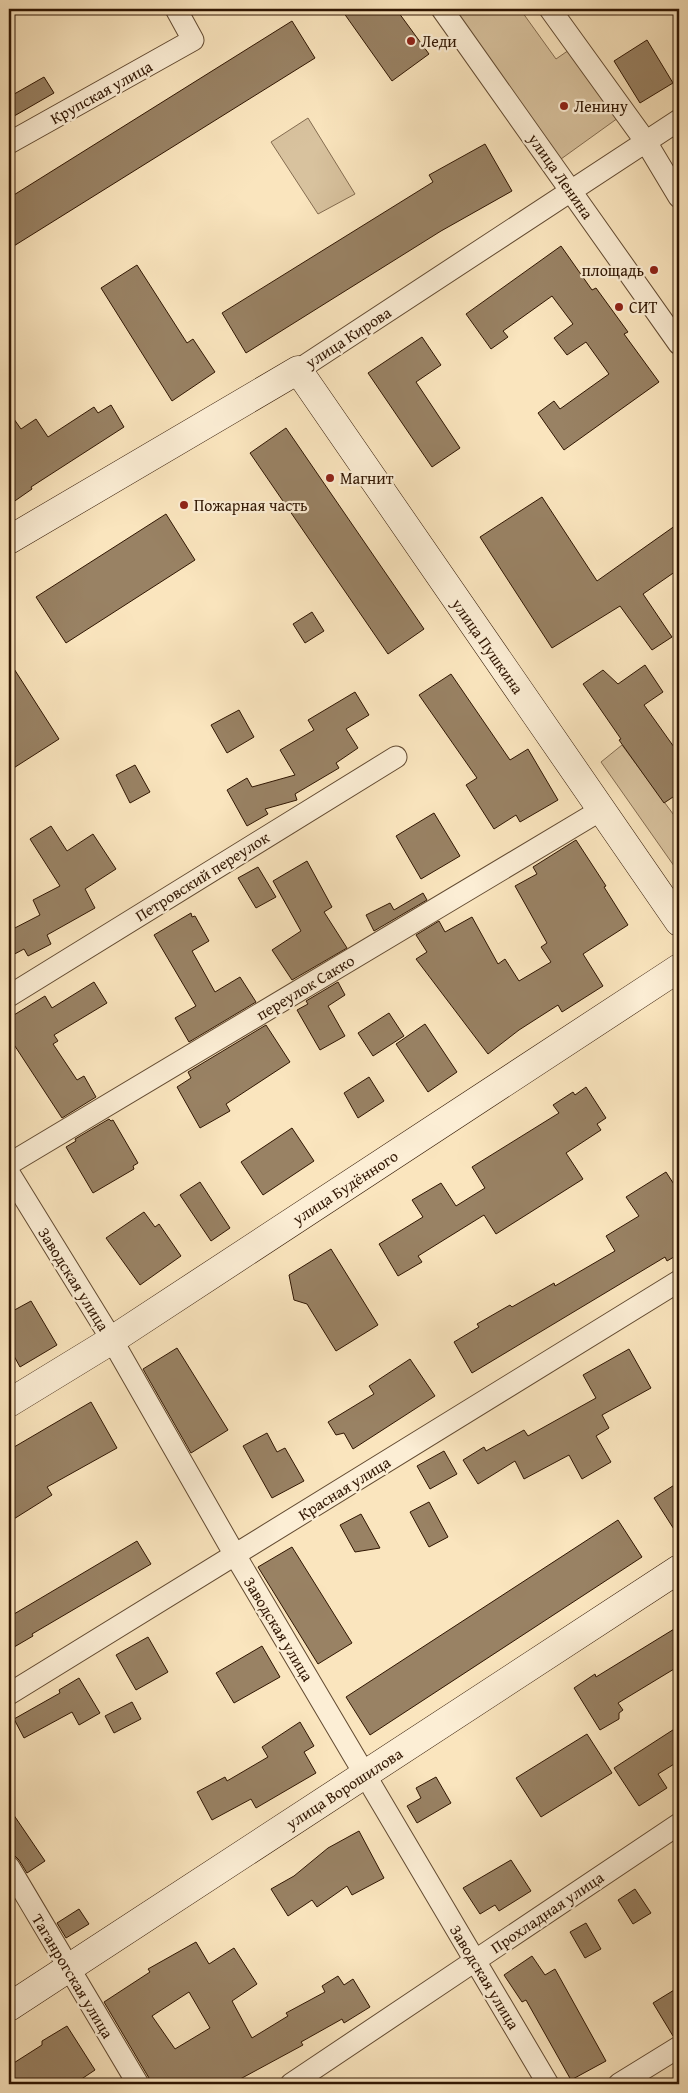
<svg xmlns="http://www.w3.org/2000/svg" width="688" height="2093" font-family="'Gentium Book Plus',serif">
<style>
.green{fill:#d8c29e;stroke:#846c50}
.building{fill:#998264;stroke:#301602;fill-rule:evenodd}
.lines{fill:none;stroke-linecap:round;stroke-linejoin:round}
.street-casing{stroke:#624a31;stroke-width:23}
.secondary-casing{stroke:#301602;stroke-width:29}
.street{stroke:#fceed5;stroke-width:21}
.secondary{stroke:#fceed5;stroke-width:28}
.poi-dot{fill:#8f2418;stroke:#fceed5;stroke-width:2}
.labels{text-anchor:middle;stroke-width:4.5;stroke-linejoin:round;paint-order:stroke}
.poi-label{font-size:16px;fill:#301602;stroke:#fceed5;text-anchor:start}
.street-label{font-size:16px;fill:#301602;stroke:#fceed5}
</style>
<rect width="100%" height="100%" fill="#fae5be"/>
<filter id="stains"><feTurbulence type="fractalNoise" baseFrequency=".004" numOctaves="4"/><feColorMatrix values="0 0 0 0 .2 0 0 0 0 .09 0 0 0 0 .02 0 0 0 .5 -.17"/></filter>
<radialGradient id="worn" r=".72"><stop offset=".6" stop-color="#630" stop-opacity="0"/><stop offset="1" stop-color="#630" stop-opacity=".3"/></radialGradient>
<path class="green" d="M453 9H520L556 59 569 50 618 118 561 159Z
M308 118 355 194 318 214 271 142Z
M622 745 679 822V873L601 762Z"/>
<path class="building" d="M341 9H396L429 54 392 81Z
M292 21 315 58 9 249V198Z
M647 40 673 83 640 103 614 61Z
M44 77 54 93 9 119V97Z
M485 144 512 191 441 231 246 353 222 313 433 182 429 175Z
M561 246 592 290 596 288 628 332 624 334 659 382 564 450 538 413 554 401 560 409 609 374 586 342 567 355 554 338 573 324 552 296 503 331 508 337 491 349 466 314Z
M137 265 187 343 193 339 215 372 172 401 101 288Z
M422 337 441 365 416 382 460 448 432 467 368 373Z
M111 405 124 427 31 487 32 489 9 505V412L21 429 36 419 48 437 94 407 98 413Z
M286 428 424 629 388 654 250 453Z
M542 497 597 581 679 523V569L643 594 672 637 652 650 620 606 552 648 480 537Z
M166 514 195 560 66 643 36 597Z
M312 612 324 631 305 643 293 624Z
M9 661 59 739 9 771Z
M645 665 663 692 644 705 679 754V793L664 803 619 740 621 739 583 684 603 670 618 684Z
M451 674 510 760 528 749 558 800 520 822 516 815 494 829 466 785 477 778 419 695Z
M355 692 369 715 346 729 358 748 336 763 339 768 295 794 297 800 265 809 268 814 247 826 227 790 247 778 252 787 295 775 280 750 314 730 308 720Z
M239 710 254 737 227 753 211 725Z
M135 765 150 792 130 803 116 775Z
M434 813 460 856 421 879 396 836Z
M51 826 67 851 93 834 116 869 85 889 95 908 47 935 51 944 28 956 24 949 9 957V931L40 915 33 900 60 886 30 839Z
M576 840 606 886 604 887 628 925 583 954 603 986 562 1012 558 1005 519 1030 488 1054 416 959 427 952 416 935 439 921 445 932 472 917 498 964 505 959 519 981 551 962 541 947 547 943 515 886 537 874 533 867Z
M307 861 332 907 324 912 347 948 292 980 272 950 301 931 273 881Z
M258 867 276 897 256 908 238 878Z
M423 893 427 900 374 931 366 915 390 903 394 910Z
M191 913 192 917 195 916 209 941 192 951 215 992 240 977 256 1002 189 1042 175 1018 196 1006 154 935Z
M94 982 107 1003 54 1035 58 1041 53 1044 77 1080 84 1076 96 1097 62 1118 9 1037V1018L45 996 52 1008Z
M338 982 345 995 328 1006 345 1036 320 1050 297 1010 308 1004 306 1001Z
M389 1013 404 1036 373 1056 358 1033Z
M425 1024 457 1072 428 1092 396 1044Z
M266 1025 290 1062 226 1104 230 1111 200 1128 177 1087 191 1078 188 1072Z
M369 1077 384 1101 358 1118 344 1093Z
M586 1087 606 1118 597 1124 601 1130 566 1153 583 1179 496 1234 484 1215 418 1256 422 1262 398 1276 379 1244 423 1217 412 1200 441 1183 456 1206 485 1188 472 1167 559 1113 553 1105 573 1092 575 1095Z
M109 1119 111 1121 113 1120 138 1163 133 1166 134 1169 93 1193 66 1147 76 1141 75 1139Z
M292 1128 314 1161 263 1195 241 1162Z
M666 1172 679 1192V1254L667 1261 665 1257 472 1373 454 1342 479 1327 477 1324 510 1305 512 1307 554 1283 555 1286 615 1251 606 1236 639 1216 626 1197Z
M200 1182 230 1228 211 1241 180 1195Z
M144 1212 155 1227 159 1224 181 1256 140 1285 106 1238Z
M331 1249 378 1325 336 1351 307 1304 294 1300 289 1275Z
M31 1301 57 1345 20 1367 9 1347V1313Z
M177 1348 228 1430 191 1453 143 1369Z
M629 1349 651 1388 602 1415 609 1428 596 1436 611 1462 582 1479 569 1455 524 1479 515 1461 478 1484 463 1460 484 1447 486 1451 524 1430 528 1436 596 1398 583 1375Z
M410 1359 435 1396 353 1449 344 1433 336 1435 328 1422 374 1394 369 1386Z
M91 1402 117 1448 47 1487 52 1495 9 1522V1450Z
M267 1433 277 1452 285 1448 304 1481 272 1498 243 1446Z
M444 1451 457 1474 430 1489 417 1466Z
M679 1482V1537L654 1498Z
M429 1502 448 1537 429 1547 410 1512Z
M361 1514 380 1548 355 1552 340 1525Z
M618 1520 642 1557 370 1735 346 1697Z
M137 1541 151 1564 32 1634 33 1636 9 1650V1617Z
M292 1547 352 1643 318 1664 258 1567Z
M679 1626V1666L618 1703 623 1710 619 1713V1719L600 1730 574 1688 595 1674 596 1677Z
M148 1637 168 1672 136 1690 116 1655Z
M262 1646 280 1677 234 1703 216 1673Z
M79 1678 100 1713 79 1725 72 1712 24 1738 14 1719 60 1693 59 1690Z
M132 1702 141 1719 114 1733 105 1716Z
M300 1722 314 1746 304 1752 316 1773 256 1808 251 1799 212 1820 197 1792 225 1777 227 1781 268 1757 262 1747Z
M679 1726V1761L658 1774 667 1788 639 1806 614 1768Z
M587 1734 612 1773 541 1817 516 1778Z
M436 1777 451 1803 417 1823 407 1806 421 1798 416 1788Z
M9 1808 45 1861 27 1873 19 1860 15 1856 9 1855Z
M359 1831 384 1878 352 1895 347 1886 317 1907 312 1900 288 1916 271 1889 294 1876 328 1848Z
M511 1860 531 1891 499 1911 495 1905 480 1914 463 1888Z
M635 1889 651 1913 633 1924 618 1900Z
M79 1909 89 1924 66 1938 57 1923Z
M586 1923 601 1949 585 1958 570 1932Z
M196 1942 209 1964 234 1948 257 1984 232 2001 252 2038 288 2016 286 2013 325 1992 322 1986 338 1976 344 1985 353 1979 370 2007 344 2023 342 2019 301 2042 303 2045 231 2084H150L149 2078 104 2002 150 1972 148 1969ZM189 1992 210 2028 175 2049 152 2016Z
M532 1956 545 1975 555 1969 606 2061 571 2080 526 2000 522 2002 504 1975Z
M679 1987V2035L673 2036 653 2003Z
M67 2026 95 2070 74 2084H15L9 2073V2066L42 2045V2041Z"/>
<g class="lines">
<g class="street-casing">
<path id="street" d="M442 9 679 344
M550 9 646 142 679 197
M9 143 193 40 176 9
M298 370 679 120
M9 996 396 757
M9 1164 601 810
M9 1173 112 1340 235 1555 548 2084
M9 1694 679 1281
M9 1867 138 2084
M291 2084 679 1824
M619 2084 679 2047"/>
</g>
<g class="secondary-casing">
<path id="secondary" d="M9 540 298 370 679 922
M9 1403 112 1340 679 968
M9 2007 679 1569"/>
</g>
<use href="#street" class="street"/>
<use href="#secondary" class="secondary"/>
</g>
<g class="poi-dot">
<circle cx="411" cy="41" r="5"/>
<circle cx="564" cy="106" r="5"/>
<circle cx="654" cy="270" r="5"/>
<circle cx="619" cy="307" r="5"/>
<circle cx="330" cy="478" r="5"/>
<circle cx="184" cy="505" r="5"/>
</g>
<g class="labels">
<g class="poi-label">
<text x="421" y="47">Леди</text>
<text x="574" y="112">Ленину</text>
<text x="644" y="276" text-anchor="end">площадь</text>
<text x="629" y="313">СИТ</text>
<text x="340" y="484">Магнит</text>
<text x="194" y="511">Пожарная часть</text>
</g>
<g class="street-label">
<text transform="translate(101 92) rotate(-29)" y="6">Крупская улица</text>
<text transform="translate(561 176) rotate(55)" y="6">улица Ленина</text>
<text transform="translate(348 337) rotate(-33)" y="6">улица Кирова</text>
<text transform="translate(488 646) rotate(55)" y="6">улица Пушкина</text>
<text transform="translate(202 876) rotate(-32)" y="6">Петровский переулок</text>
<text transform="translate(305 987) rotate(-31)" y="6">переулок Сакко</text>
<text transform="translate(345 1187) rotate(-33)" y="6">улица Будённого</text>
<text transform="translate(74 1279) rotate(58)" y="6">Заводская улица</text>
<text transform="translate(344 1488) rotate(-32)" y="6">Красная улица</text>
<text transform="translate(279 1629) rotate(59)" y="6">Заводская улица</text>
<text transform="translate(344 1788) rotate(-33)" y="6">улица Ворошилова</text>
<text transform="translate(547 1912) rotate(-34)" y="6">Прохладная улица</text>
<text transform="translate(73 1976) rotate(59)" y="6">Таганрогская улица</text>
<text transform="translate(485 1977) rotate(59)" y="6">Заводская улица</text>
</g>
</g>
<rect width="688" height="2093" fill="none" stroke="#fae5be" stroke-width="30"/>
<rect x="10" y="10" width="668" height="2073" fill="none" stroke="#301602" stroke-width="2.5"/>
<rect x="15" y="15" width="658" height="2063" fill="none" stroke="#301602"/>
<rect width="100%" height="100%" filter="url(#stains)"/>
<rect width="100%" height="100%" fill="url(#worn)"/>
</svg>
